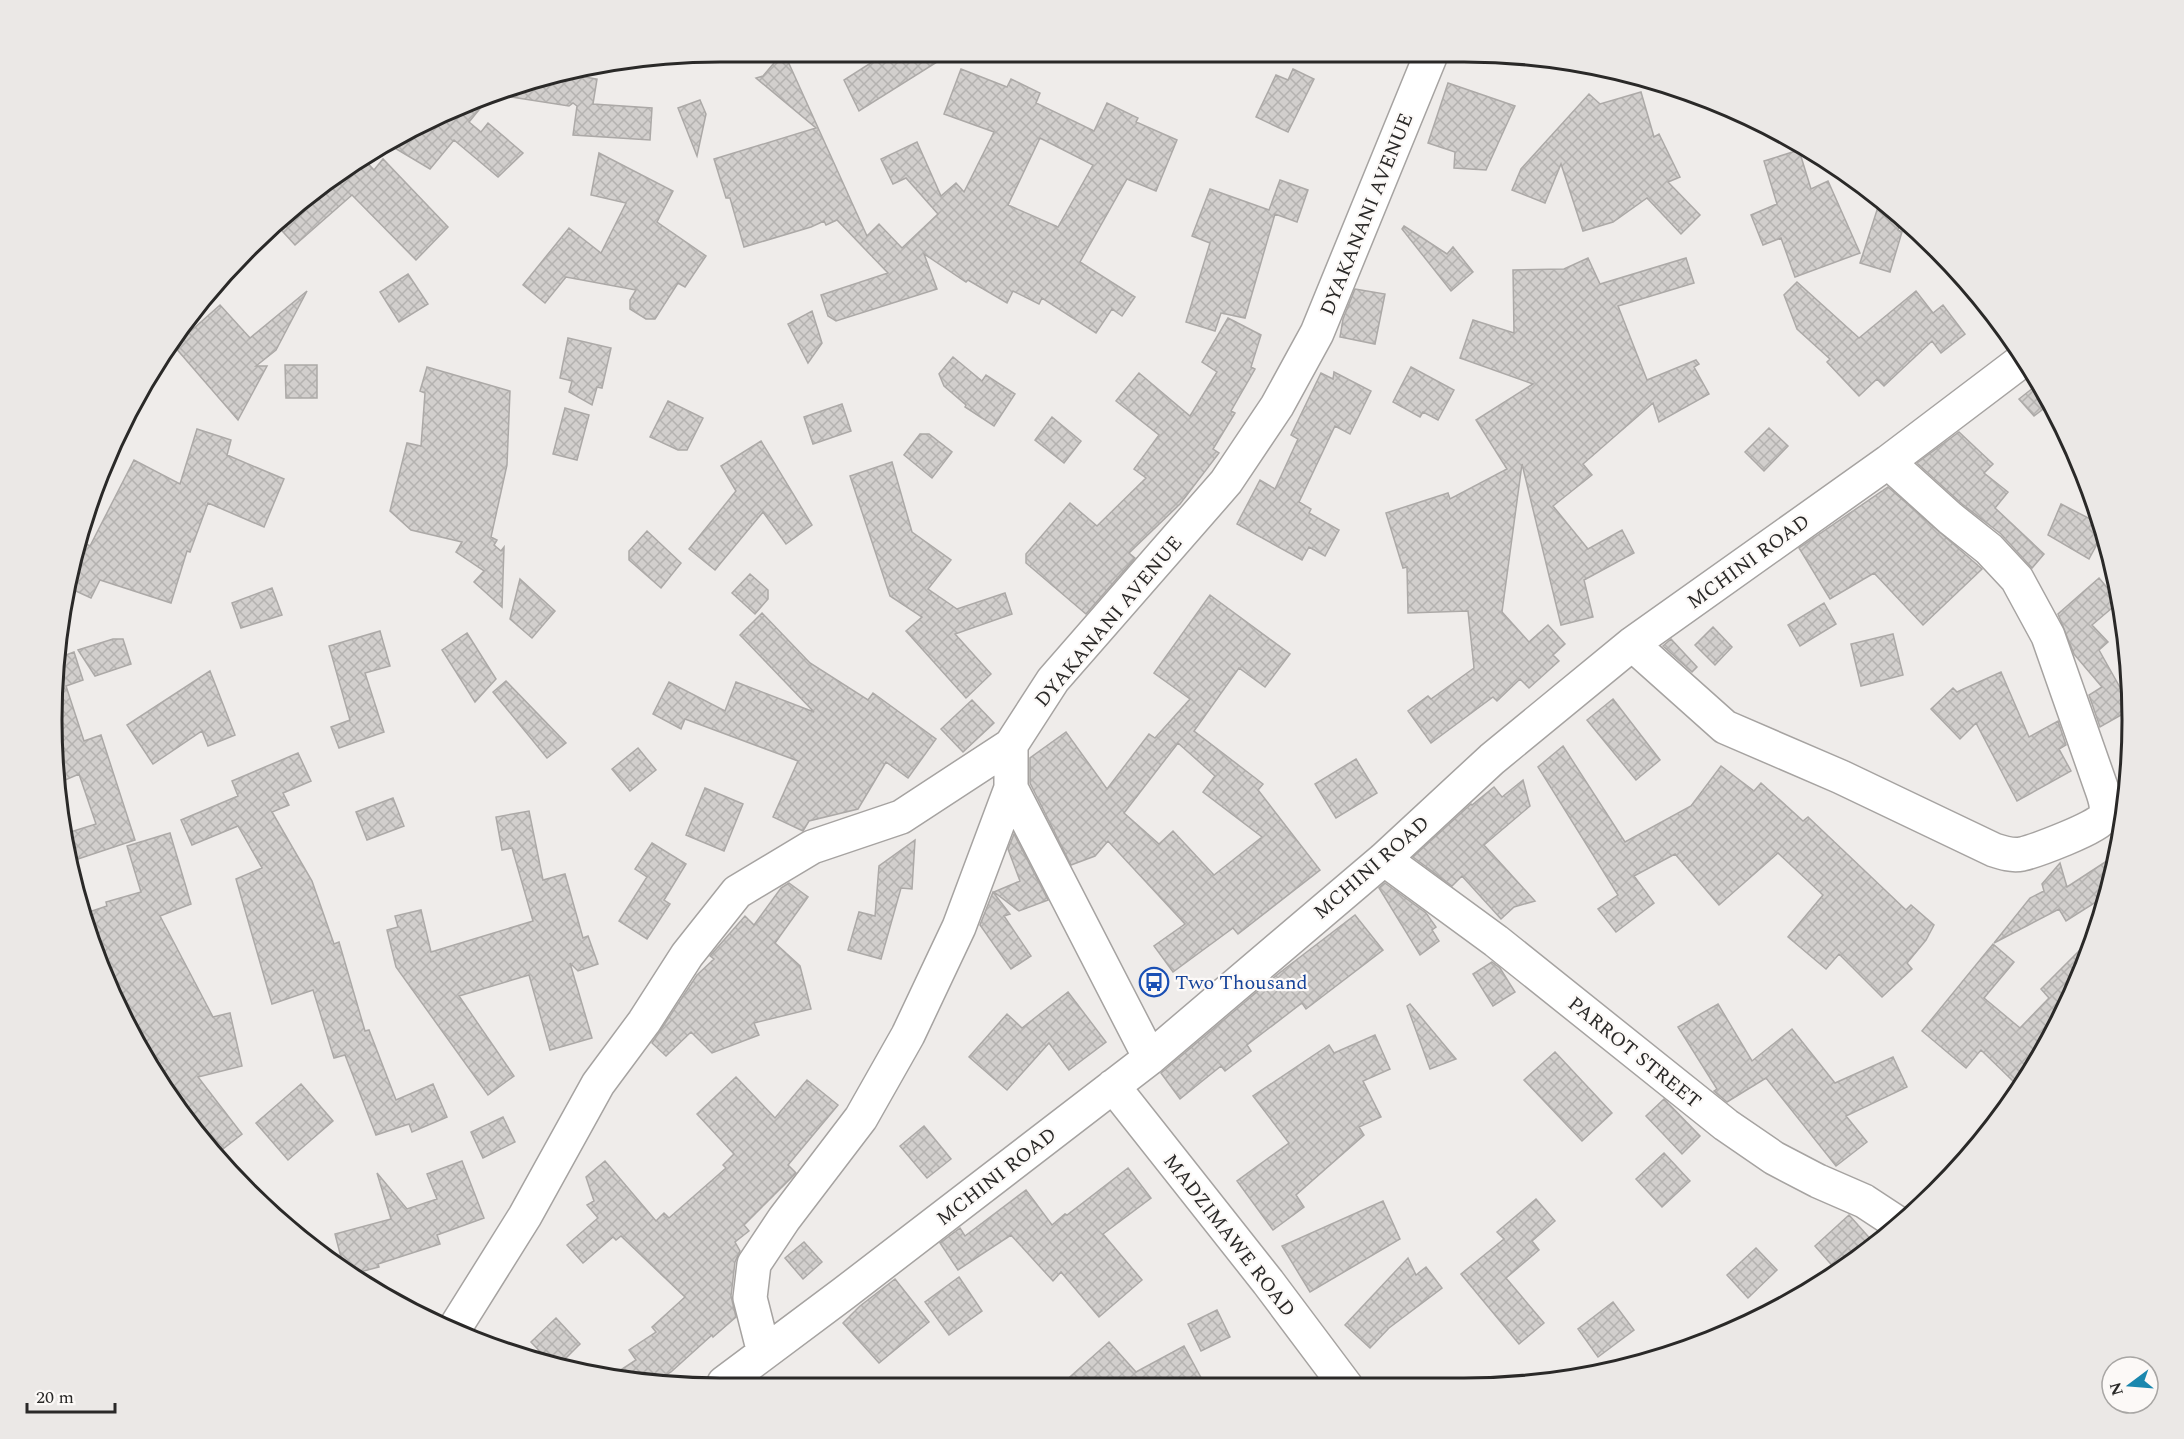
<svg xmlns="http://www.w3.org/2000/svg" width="2184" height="1439" font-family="Spectral,serif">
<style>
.building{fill:url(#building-cross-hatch);stroke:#aca9a7;stroke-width:1.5;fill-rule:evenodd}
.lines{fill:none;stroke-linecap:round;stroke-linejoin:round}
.minor-casing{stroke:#a6a3a1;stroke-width:36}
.minor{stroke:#fff;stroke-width:33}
.labels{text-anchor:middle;stroke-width:4.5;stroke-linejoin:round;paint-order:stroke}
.street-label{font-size:20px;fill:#2a2928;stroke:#fcf9f7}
.transit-label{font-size:20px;fill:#164399;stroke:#fcf9f7;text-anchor:start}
.rim{fill:none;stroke:#2a2928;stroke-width:3}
</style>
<defs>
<pattern id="building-cross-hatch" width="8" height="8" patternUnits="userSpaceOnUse" patternTransform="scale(1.5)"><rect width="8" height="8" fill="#d2cfcd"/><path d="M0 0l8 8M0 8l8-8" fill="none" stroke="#b4b2b0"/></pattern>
</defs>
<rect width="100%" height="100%" fill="#efecea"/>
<path class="building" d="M779 57H786L867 236 879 224 902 248 938 214 906 178 893 184 881 159 917 142 941 196 956 183 964 192 994 132 944 114 961 69 1007 87 1011 79 1040 93 1036 103 1094 131 1107 103 1138 118 1136 122 1177 140 1156 191 1127 179 1080 262 1135 297 1122 316 1112 309 1096 333 1042 298 1039 304 1013 291 1007 303 968 280 966 282 924 254 937 289 836 321 828 316 821 295 888 273 837 220 826 225 824 221 811 227 744 247 730 198H726L714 159 816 128 756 78 763 76ZM1040 138 1093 165 1058 227 1008 205Z
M880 57H945L859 111 844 80Z
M1293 69 1314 79 1288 132 1256 117 1276 75 1288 80Z
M561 73 597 79 593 104 652 108 650 140 573 135 577 106 573 103 569 106 492 94 469 122 481 132 488 123 523 153 498 177 454 140 430 169 388 144 505 86Z
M1448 83 1515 106 1486 170 1454 168 1455 152 1428 143Z
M1641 92 1654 137 1659 134 1680 177 1668 182 1700 215 1681 234 1647 198 1613 222 1583 231 1561 164 1545 203 1512 190 1521 169 1589 94 1600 104Z
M700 100 706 114 697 156 678 108Z
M1799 150 1811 189 1828 181 1860 253 1795 277 1781 238 1763 245 1751 215 1777 204 1764 161Z
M599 153 673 191 657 222 706 256 685 287 678 283 655 319H646L630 309V300L636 290 566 277 545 303 523 285 569 228 601 253 626 203 591 195Z
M362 157 374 170 383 159 448 227 416 260 352 195 295 245 274 222 348 164Z
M1280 180 1308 190 1297 222 1275 214 1245 318 1221 313 1215 331 1186 322 1210 243 1192 236 1210 189 1269 210Z
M1878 207 1902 216 1898 230 1902 232 1890 272 1860 263Z
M1404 226 1447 254 1453 247 1473 272 1451 291 1402 229Z
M1588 258 1600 284 1686 258 1694 283 1618 306 1647 380 1696 360 1699 364 1694 367 1709 394 1659 422 1653 403 1583 464 1592 475 1553 506 1588 549 1622 530 1634 553 1584 580 1593 617 1561 625 1522 464 1502 612 1529 642 1548 625 1565 644 1553 655 1559 661 1529 688 1520 679 1497 701 1493 697 1431 743 1408 711 1428 696 1431 699 1474 668 1468 611 1408 613 1407 567 1403 568 1386 513 1448 493 1450 499 1507 469 1476 420 1533 384 1460 358 1473 320 1514 333 1513 270 1564 269Z
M408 274 428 304 399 322 380 292Z
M1797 282 1859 338 1916 291 1933 313 1943 305 1965 334 1941 353 1932 341 1884 386 1877 379 1859 396 1827 362 1830 359 1797 329 1784 295Z
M1355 289 1385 294 1375 344 1340 337 1343 319Z
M307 291 276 350 256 366H267L238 420 174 346 220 305 250 338Z
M812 311 822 343 808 363 788 324Z
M1228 318 1261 335 1251 367 1255 369 1231 411 1235 413 1213 449 1219 453 1180 504 1129 553 1135 558 1086 614 1026 563V554L1070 503 1097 526 1146 478 1134 469 1159 435 1116 401 1139 373 1190 416 1217 372 1202 362Z
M568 338 611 348 602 388 597 387 592 405 569 392 572 381 560 378Z
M953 357 982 381 986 375 1015 394 994 426 965 407 966 405 944 386 939 374Z
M285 365H317V398H286Z
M427 367 510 391 507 465 491 537 497 540 494 545 501 551 504 547 502 607 474 582 484 571 456 552 462 542 411 530 390 511 407 443 421 446 425 393 420 391Z
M1411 367 1454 390 1438 420 1423 412 1420 417 1393 402Z
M1334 372 1371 391 1350 434 1335 426 1299 502 1311 509 1309 513 1339 530 1325 556 1309 547 1302 560 1237 524 1260 480 1275 489 1298 439 1291 435 1321 373 1333 379Z
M2038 384 2051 403 2034 416 2019 399Z
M668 401 703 418 687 450H678L650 437Z
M842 404 851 431 813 444 804 417Z
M565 408 589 415 577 460 553 454Z
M1052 417 1081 441 1064 463 1035 440Z
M1769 428 1788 446 1764 471 1745 452Z
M197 429 231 440 227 455 284 479 264 527 208 503 190 552 187 551 171 603 100 580 91 598 65 586 81 541 90 546 134 460 180 484Z
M1959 432 1993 464 1984 473 2008 492 1995 508 2044 554 2032 568 2001 534 1962 504 1917 463Z
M920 434H929L952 452 932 478 904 455Z
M761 441 812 525 786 544 763 512 715 570 689 549 736 491 721 466Z
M892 462 912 532 951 560 928 589 957 609 1005 593 1012 614 955 634 991 674 966 698 906 631 922 617 890 596 850 476Z
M1888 487 1982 569 1923 625 1874 573 1830 599 1799 548Z
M2061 504 2102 525 2104 531 2089 559 2048 535Z
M647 531 681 563 661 588 629 560V551Z
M750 574 768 590V599L755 614 732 593Z
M2099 578 2119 602 2092 625 2108 642 2099 650 2131 707 2130 710 2100 727 2089 695 2102 687 2074 654 2058 614Z
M520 579 555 611 532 638 510 619Z
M272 588 282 615 241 628 232 603Z
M1210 595 1290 654 1265 687 1239 668 1194 731 1263 784 1258 790 1320 870 1238 934 1233 928 1173 972 1154 946 1185 924 1108 841 1095 856 1071 865 1030 783V758L1066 732 1107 789 1149 734 1155 738 1190 699 1154 673ZM1178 743 1215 776 1203 792 1262 837 1214 875 1173 831 1159 844 1124 813Z
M1824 603 1836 624 1800 646 1788 625Z
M762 613 810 663 868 700 873 693 936 739 908 778 886 762 858 809 809 821 803 831 773 817 798 761 685 719 681 729 653 714 669 682 725 711 736 682 814 712 740 635Z
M1713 627 1732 647 1715 665 1695 645Z
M380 631 390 666 365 673 384 732 339 748 331 727 350 720 329 646Z
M467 633 496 679 475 702 442 650Z
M1893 634 1903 675 1861 686 1851 644Z
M113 639H123L131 664 95 676 78 650Z
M1671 639 1697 667 1692 672 1663 646Z
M74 652 83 680 66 686 84 741 101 735 135 840 69 862 64 834 96 824 79 774 56 784 52 764V676L55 659Z
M210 671 235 735 208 746 202 731 153 764 127 725Z
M2001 672 2029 737 2058 721 2066 745 2059 749 2071 771 2017 801 1976 723 1960 739 1931 709 1953 688 1957 692Z
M506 681 566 743 547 758 493 692Z
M1613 699 1660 760 1636 780 1587 720Z
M972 700 994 723 963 752 941 729Z
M1563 746 1625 842 1691 806 1721 766 1754 791 1761 783 1803 821 1808 817 1906 910 1911 905 1934 925 1926 940 1907 963 1912 969 1882 997 1839 954 1826 969 1788 937 1823 895 1778 853 1719 905 1675 854 1634 876 1654 903 1616 932 1598 909 1618 895 1538 767Z
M638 748 656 770 630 791 612 769Z
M298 753 311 781 283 793 289 805 272 812 312 881 334 944 339 942 365 1031 369 1030 396 1100 433 1084 447 1117 412 1132 409 1124 376 1135 345 1055 334 1058 313 990 272 1004 236 879 262 868 238 826 192 845 181 820 238 796 232 781Z
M1356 759 1377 793 1336 818 1315 784Z
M1523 780 1530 806 1484 845 1535 901 1514 907 1501 919 1462 876 1452 886 1413 857 1471 804 1472 805 1494 787 1502 797Z
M705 788 743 804 724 851 686 835Z
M393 798 404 826 367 840 356 812Z
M529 811 543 880 565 874 583 938 588 936 598 964 578 971 570 963 592 1038 550 1050 529 975 459 996 514 1076 488 1095 396 967 387 930 398 927 395 916 421 910 431 952 533 921 512 848 502 850 496 817Z
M170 833 191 904 160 916 213 1017 230 1013 242 1066 198 1077 242 1134 214 1156 144 1058 132 1022 128 1024 83 914 107 906 106 902 141 892 127 846Z
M1014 834 1048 900 1019 911 994 892 1020 881 1008 849Z
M915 840 912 889 901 888 881 959 848 950 859 912 875 916 879 866Z
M652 843 686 864 664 900 670 904 647 939 619 921 647 877 635 869Z
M2116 855 2107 895 2066 921 2059 909 1994 943 2030 898 2044 891 2042 884 2060 863 2067 887Z
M789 883 808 897 775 943 800 966 811 1009 754 1023 759 1035 712 1053 691 1032 666 1056 652 1043 697 975 714 959 710 956 745 916 754 925 781 888Z
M1385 883 1426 913 1436 927 1432 930 1439 941 1420 955 1379 888Z
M993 892 1010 914 1004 916 1031 956 1011 969 980 925Z
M1355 915 1383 950 1306 1009 1302 1003 1247 1045 1251 1051 1225 1071 1221 1066 1180 1099 1161 1073 1278 974Z
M2095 935 2097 936 2043 1054 2016 1084 1981 1050 1966 1068 1922 1031 1993 944 2014 962 1984 998 2020 1028 2049 998 2041 989Z
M1492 962 1500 968 1515 992 1493 1006 1473 974Z
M1068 992 1106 1042 1069 1070 1049 1043 1007 1090 969 1057 1007 1014 1022 1028Z
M1410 1004 1456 1059 1430 1069 1407 1006Z
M1718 1004 1752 1061 1792 1029 1835 1083 1893 1057 1907 1087 1846 1116 1867 1142 1836 1166 1766 1078 1727 1102 1714 1091 1717 1089 1678 1027Z
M1375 1035 1390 1069 1363 1081 1381 1117 1359 1127 1364 1135 1296 1195 1304 1207 1273 1230 1237 1181 1289 1143 1253 1096 1329 1045 1334 1053Z
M1555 1052 1612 1113 1582 1141 1524 1080Z
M736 1077 775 1118 807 1080 838 1105 788 1165 796 1173 744 1225 749 1231 735 1242 740 1251 735 1262 731 1296 736 1317 713 1337 712 1335 671 1372 654 1382H632L610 1377 636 1360 629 1350 656 1332 652 1327 685 1297 621 1236 616 1240 613 1237 583 1263 567 1245 598 1218 587 1205 594 1201 586 1177 605 1161 656 1221 664 1213 669 1218 726 1168 723 1165 734 1154 697 1114Z
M301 1084 333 1121 288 1160 256 1123Z
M1664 1099 1700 1136 1682 1154 1646 1116Z
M503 1117 515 1142 483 1158 471 1132Z
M924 1126 951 1159 927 1178 900 1146Z
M1664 1153 1690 1181 1662 1207 1636 1179Z
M462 1161 484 1218 437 1235 440 1244 378 1264 379 1267 356 1273 343 1265 335 1234 391 1219 377 1173 407 1209 437 1199 427 1174Z
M1128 1168 1151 1198 1103 1234 1142 1280 1099 1317 1061 1272 1053 1281 1011 1235 958 1270 940 1243 960 1228 965 1236 1026 1190 1052 1225 1065 1214 1067 1215Z
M1536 1199 1555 1221 1532 1241 1539 1250 1506 1278 1544 1323 1519 1344 1461 1274 1504 1239 1497 1232Z
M1383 1201 1400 1239 1310 1292 1282 1246Z
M1849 1215 1874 1243 1855 1260 1837 1271 1815 1246Z
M804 1242 822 1262 803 1279 785 1258Z
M1756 1248 1777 1270 1748 1298 1727 1275Z
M1408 1258 1416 1275 1426 1267 1442 1288 1389 1328 1370 1348 1345 1325Z
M959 1277 982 1311 949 1335 925 1302Z
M895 1279 929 1322 879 1363 843 1323 860 1306Z
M1613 1302 1634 1330 1598 1357 1578 1329Z
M1217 1310 1230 1337 1201 1351 1188 1324Z
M556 1318 580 1344 559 1365 551 1363 531 1342Z
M1109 1342 1136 1372 1184 1346 1205 1385 1062 1384Z"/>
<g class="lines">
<g class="minor-casing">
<path id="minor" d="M1632 644 1725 727 1841 777 1994 850C2003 853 2012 856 2022 854 2035 851 2097 828 2103 818 2110 810 2104 796 2101 787L2048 636 2017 579 1989 549 1950 518 1888 462
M1011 788 1150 1058
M1384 859 1496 941 1726 1125 1774 1158 1818 1181 1864 1201 1899 1224
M1113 1086 1268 1282 1346 1386
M453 1331 525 1216 598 1084 644 1022 687 955 737 892 812 847 901 817 1011 745
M764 1353 750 1298 754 1264 784 1219 861 1118 908 1035 959 927 1011 788V745L1053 680 1226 482 1277 406 1317 333 1430 57
M724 1383 843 1294 1150 1058 1384 859 1492 759 1632 644 1888 462 2024 359"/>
</g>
<use href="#minor" class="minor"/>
</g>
<defs>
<g id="bus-ring" transform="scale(1.5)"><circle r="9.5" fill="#fcf9f7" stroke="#1a4fb4" stroke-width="1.5"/><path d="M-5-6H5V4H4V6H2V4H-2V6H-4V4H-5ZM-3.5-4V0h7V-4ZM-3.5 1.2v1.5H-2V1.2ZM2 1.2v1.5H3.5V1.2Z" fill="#1a4fb4"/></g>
</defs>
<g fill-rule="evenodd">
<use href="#bus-ring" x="1154" y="982"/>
</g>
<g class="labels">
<g class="street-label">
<text transform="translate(1366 214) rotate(-68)" y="7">DYAKANANI AVENUE</text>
<text transform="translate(1748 561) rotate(-36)" y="7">MCHINI ROAD</text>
<text transform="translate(1108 621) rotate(-50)" y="7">DYAKANANI AVENUE</text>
<text transform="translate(1371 867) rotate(-41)" y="7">MCHINI ROAD</text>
<text transform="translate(1635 1052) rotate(39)" y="7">PARROT STREET</text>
<text transform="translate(996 1176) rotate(-38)" y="7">MCHINI ROAD</text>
<text transform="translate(1230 1235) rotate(52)" y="7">MADZIMAWE ROAD</text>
</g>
<g class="transit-label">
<text x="1175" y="989">Two Thousand</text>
</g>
</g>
<path d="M0 0H2184V1439H0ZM720 62H1464A658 658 0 0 1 2122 720V720A658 658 0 0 1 1464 1378H720A658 658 0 0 1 62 720V720A658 658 0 0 1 720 62Z" fill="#ebe8e6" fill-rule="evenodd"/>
<path class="rim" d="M720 62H1464A658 658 0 0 1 2122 720V720A658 658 0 0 1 1464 1378H720A658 658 0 0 1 62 720V720A658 658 0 0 1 720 62Z"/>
<g transform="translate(2130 1385) rotate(254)"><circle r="28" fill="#fcf9f7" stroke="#a8a6a4" stroke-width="1.5"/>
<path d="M0-4.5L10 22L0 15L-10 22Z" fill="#1a87ae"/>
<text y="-9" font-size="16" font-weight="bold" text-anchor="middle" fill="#2a2928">N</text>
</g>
<path d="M27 1403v9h88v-9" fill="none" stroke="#2a2928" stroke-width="3"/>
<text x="36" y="1403" font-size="18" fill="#2a2928" stroke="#fcf9f7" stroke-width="4.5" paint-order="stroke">20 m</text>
</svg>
